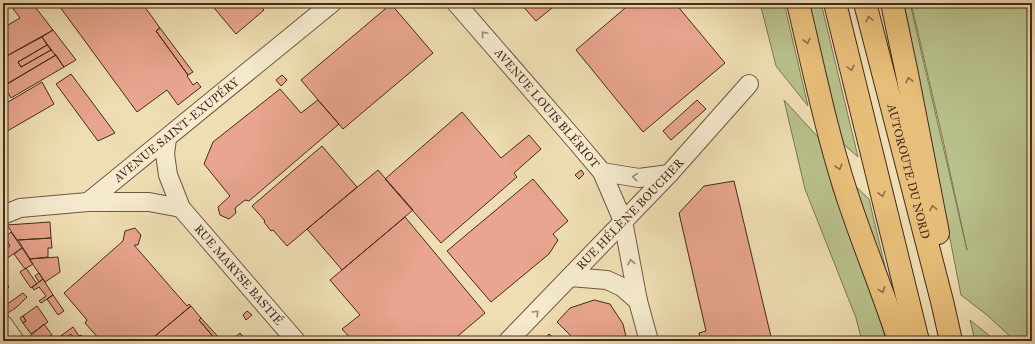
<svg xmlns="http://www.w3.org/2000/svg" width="1035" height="344" font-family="'IM FELL Great Primer',serif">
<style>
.green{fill:#b9c18c;stroke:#7e7655}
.building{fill:#e9a58f;stroke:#442b1e}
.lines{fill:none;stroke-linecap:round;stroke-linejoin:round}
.minor-casing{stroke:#6f5843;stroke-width:20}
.highway-casing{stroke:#442b1e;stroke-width:24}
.minor{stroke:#f5eace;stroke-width:18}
.highway{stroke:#e8bf7a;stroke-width:22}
.oneway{stroke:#8e6e47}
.oneway2{stroke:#9c8a76}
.labels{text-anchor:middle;stroke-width:4;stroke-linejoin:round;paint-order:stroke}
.street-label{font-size:12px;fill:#442b1e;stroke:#f5eace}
</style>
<rect width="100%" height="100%" fill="#efdeb3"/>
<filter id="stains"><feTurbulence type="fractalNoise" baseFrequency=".005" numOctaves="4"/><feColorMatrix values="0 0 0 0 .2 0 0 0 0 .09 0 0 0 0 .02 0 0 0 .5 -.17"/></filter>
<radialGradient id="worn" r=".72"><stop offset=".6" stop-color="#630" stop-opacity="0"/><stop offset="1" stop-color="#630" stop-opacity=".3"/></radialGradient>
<path class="green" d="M760 3H784L808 106 776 66Z
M807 3H821L858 157 840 141Z
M904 3H910L967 250 943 140 911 3H1032V341H1015L987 315 961 295Z
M784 100 818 137 833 190 877 305 886 341H862L856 318 805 189Z
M852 183 869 199 888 279Z
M970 320 996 341H975Z"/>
<path class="building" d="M9 3H32L53 30 3 58V28L20 18Z
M57 3H142L160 28 156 31 188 75 187 76 193 85 197 82 201 87 178 105 167 90 137 112Z
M210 3H258L264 10 236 34Z
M520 3H549L553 7 536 21Z
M631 3H675L725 63 643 132 576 50Z
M391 4 433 53 343 129 301 80Z
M160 28 193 72 188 75 156 31Z
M53 30 76 60 64 67 42 37Z
M42 37 47 45 18 62 21 67 51 50 56 55 3 86V58Z
M47 45 51 50 21 67 18 62Z
M56 55 64 67 11 98 4 86Z
M71 74 115 133 98 141 56 84Z
M282 75 287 80 281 86 276 80Z
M42 82 54 104 4 133 3 105Z
M280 89 301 113 318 100 339 124 249 201 245 200 235 208 236 213 229 219 220 215 218 207 230 196 204 164 213 142Z
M697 100 706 109 671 140 663 131Z
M462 112 501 158 529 135 541 149 514 173 517 177 441 243 385 179Z
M322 146 357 187 287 246 273 230 271 231 264 222 265 221 252 206Z
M378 170 413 210 342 270 307 229Z
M581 170 584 174 579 179 575 175Z
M533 179 568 221 553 234 558 240 549 254 491 302 447 251Z
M734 181 772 341H701L699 333 706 331 679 213 704 186Z
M405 217 485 313 452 341H353L342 329 360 315 330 280Z
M50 222 51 238 18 240H17L7 225Z
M135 228 141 235 138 245H134L187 306 189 304 191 306 149 341H101L85 323 87 320 64 293 123 241 125 231Z
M11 232 22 248 6 259 3 256V251L10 246 5 237Z
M51 238 52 248H48V257L30 259 18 240Z
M22 248 33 264 25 269 14 254Z
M58 257 60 272 45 282 29 259Z
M26 268 37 284 31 288 20 272Z
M39 273 43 279 39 282 35 276Z
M3 274 8 281 3 284Z
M43 279 53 295 41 303 39 301 46 296 39 287 34 290 32 287Z
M5 282 9 287 3 290V284Z
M23 293 27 297 17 307 6 314 3 310V307Z
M53 295 64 311 58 315 47 299Z
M594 300 610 304 623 324 627 341H592L589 336 580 341H576L557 322 570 308Z
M37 306 48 322 31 334 23 323 26 321 23 316Z
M191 306 201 318 199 320 217 341H149Z
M247 311 252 315 246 320 243 315Z
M23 316 26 321 23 323 20 318Z
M201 318 222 341H217L199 320Z
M44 324 52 335 49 337 52 341H31L29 337Z
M73 327 79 336 81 335 85 341H76L71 334 65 338 62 335Z
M240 333 247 341H231Z
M549 334 557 341H543Z
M62 335 64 337 60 340 58 338Z"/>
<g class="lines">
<g class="minor-casing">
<g id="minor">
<path id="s1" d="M456 3 575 140 602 172 623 221 638 301 649 341"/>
<path id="s2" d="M167 138 165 154 168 175 181 208 296 341"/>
<path d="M602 172 639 178 669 174"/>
<path id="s3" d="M88 202 332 3"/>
<path d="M3 215 20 208 88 202H149L181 208"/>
<path d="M570 277 607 280 622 287 638 301"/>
<path d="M3 324 15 341"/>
<path id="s4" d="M508 341 669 174 749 84"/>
</g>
</g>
<g class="highway-casing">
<g id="highway">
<path d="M798 3C813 66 826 130 846 192 862 242 883 291 899 341"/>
<path d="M835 3 918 341"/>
<path id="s5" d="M865 3 942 301 951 341"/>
<path d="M892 3 907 74 938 233"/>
</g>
</g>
<use href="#minor" class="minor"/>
<use href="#highway" class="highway"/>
</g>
<defs><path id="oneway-chevron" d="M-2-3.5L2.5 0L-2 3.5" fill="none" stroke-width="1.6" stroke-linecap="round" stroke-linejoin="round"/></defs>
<g class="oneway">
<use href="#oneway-chevron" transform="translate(869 19) rotate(-103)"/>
<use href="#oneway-chevron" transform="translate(807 41) rotate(76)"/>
<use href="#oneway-chevron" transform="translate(851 68) rotate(76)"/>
<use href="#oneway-chevron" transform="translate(909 80) rotate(-101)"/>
<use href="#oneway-chevron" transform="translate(839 167) rotate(74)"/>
<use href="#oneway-chevron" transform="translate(882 194) rotate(76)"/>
<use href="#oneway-chevron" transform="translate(933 208) rotate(-101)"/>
<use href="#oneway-chevron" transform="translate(882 290) rotate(70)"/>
</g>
<g class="oneway2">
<use href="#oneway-chevron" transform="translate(484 34) rotate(-131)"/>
<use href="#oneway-chevron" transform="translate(635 177) rotate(-175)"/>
<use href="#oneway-chevron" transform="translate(631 262) rotate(-101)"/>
<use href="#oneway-chevron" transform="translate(536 313) rotate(-46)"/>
</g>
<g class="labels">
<g class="street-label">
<text dy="4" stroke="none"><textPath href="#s1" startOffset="139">AVENUE LOUIS BLÉRIOT</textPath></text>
<text dy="4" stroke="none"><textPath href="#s3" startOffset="114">AVENUE SAINT-EXUPÉRY</textPath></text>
<text dy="4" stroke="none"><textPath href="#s5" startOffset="174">AUTOROUTE DU NORD</textPath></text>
<text dy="4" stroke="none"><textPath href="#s4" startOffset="176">RUE HÉLÈNE BOUCHER</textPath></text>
<text dy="4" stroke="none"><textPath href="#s2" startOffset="161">RUE MARYSE BASTIÉ</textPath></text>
</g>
</g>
<rect width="1035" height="344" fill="none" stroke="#efdeb3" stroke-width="16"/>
<rect x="4" y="4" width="1027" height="336" fill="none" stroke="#442b1e" stroke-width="2"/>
<rect x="8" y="8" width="1019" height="328" fill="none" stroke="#442b1e"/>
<rect width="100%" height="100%" filter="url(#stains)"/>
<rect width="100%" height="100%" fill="url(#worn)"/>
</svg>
